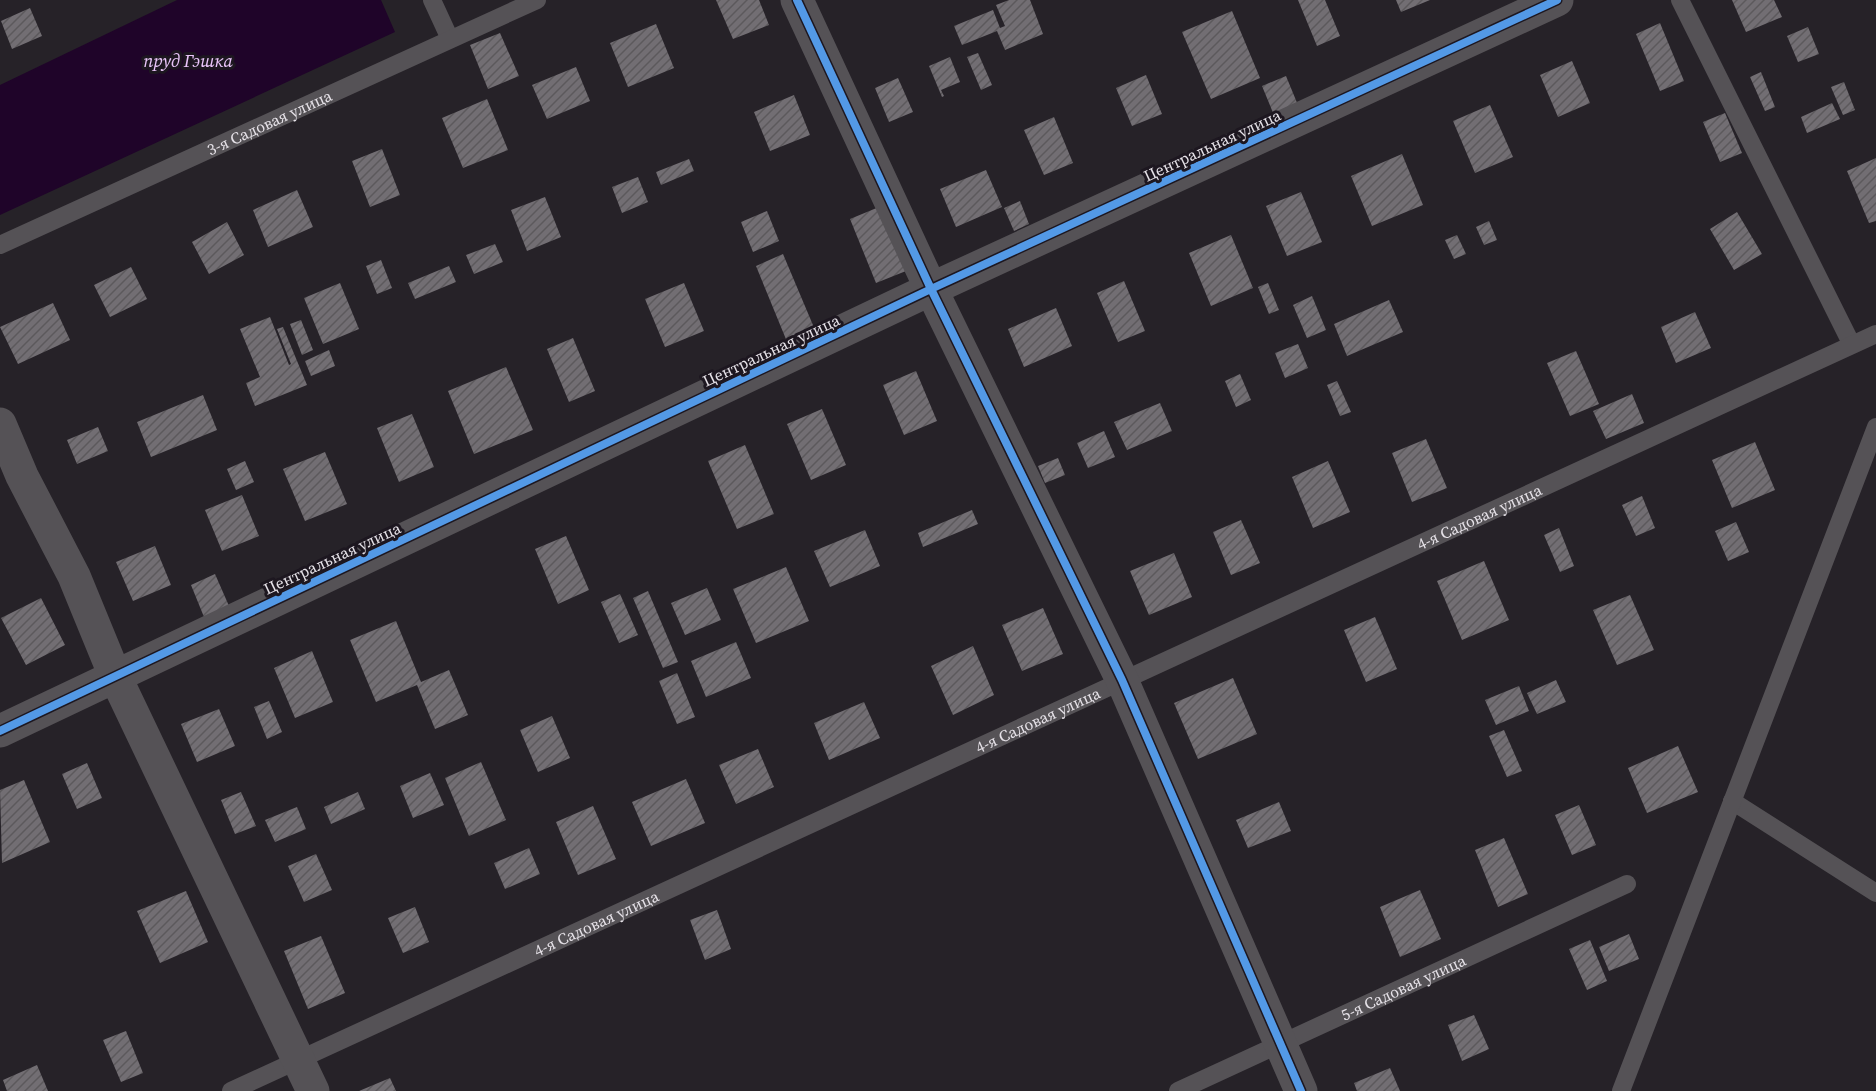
<svg xmlns="http://www.w3.org/2000/svg" width="1876" height="1091" font-family="'Source Serif 4',serif">
<style>
.water{fill:#1f0429}
.building{fill:url(#building-hatch)}
.lines{fill:none;stroke-linecap:round;stroke-linejoin:round}
.lane{stroke:#555256;stroke-width:18}
.street{stroke:#555256;stroke-width:33}
.cycleway-casing{stroke:#1d1720;stroke-width:11}
.cycleway{stroke:#5399e6;stroke-width:8}
.labels{text-anchor:middle;stroke-width:6;stroke-linejoin:round;paint-order:stroke}
.street-label{font-size:16px;fill:#e6e2e8;stroke:#1d1720}
.water-label{font-size:18px;font-style:italic;fill:#ebc6fb;stroke:#1d1720}
</style>
<defs>
<pattern id="building-hatch" width="6" height="6" patternUnits="userSpaceOnUse" patternTransform="scale(1.5)"><rect width="6" height="6" fill="#726e73"/><path d="M-1 1l2-2M0 6l6-6M5 7l2-2" fill="none" stroke="#5c595c"/></pattern>
</defs>
<rect width="100%" height="100%" fill="#262228"/>
<path class="water" d="M177 0H381L395 32 0 215V85Z"/>
<path class="building" d="M716 0H759L769 25 733 39Z
M1009 0H1030L1043 34 1005 50 997 31 962 45 954 26 993 10 1000 28 1005 26 996 5Z
M1298 0H1325L1340 36 1317 46Z
M1396 0H1430L1401 12Z
M1732 0H1774L1782 17 1746 32Z
M30 8 42 36 12 49 1 21Z
M1232 11 1260 78 1211 99 1182 32Z
M1660 23 1684 81 1660 91 1636 34Z
M656 24 674 68 628 87 610 43Z
M1808 27 1819 54 1798 62 1787 36Z
M500 33 519 76 488 89 470 45Z
M978 53 992 85 981 90 967 57Z
M950 57 960 82 941 90 944 96 942 97 929 66Z
M1572 61 1590 103 1558 117 1540 75Z
M576 67 590 101 547 119 532 85Z
M1761 72 1775 107 1765 111 1750 77Z
M1146 75 1162 114 1132 126 1116 88Z
M1286 76 1300 110 1276 120 1262 86Z
M898 78 913 112 889 122 875 88Z
M1844 82 1855 110 1843 115 1831 87Z
M794 95 810 135 770 151 754 112Z
M487 99 508 150 463 168 442 118Z
M1832 103 1840 119 1807 133 1801 117Z
M1490 105 1513 157 1475 173 1453 121Z
M1725 113 1742 153 1720 162 1703 122Z
M1054 117 1073 163 1044 175 1024 130Z
M382 149 400 195 370 207 352 161Z
M1402 154 1423 205 1372 226 1351 176Z
M1876 158V221L1869 223 1847 171Z
M689 159 694 171 661 185 656 172Z
M986 170 1002 207 956 227 940 189Z
M638 177 648 202 622 213 612 187Z
M297 190 313 227 268 247 253 210Z
M1301 192 1322 242 1287 256 1266 206Z
M545 197 561 237 527 251 511 210Z
M1020 201 1029 224 1014 231 1004 208Z
M879 207 906 271 876 283 850 219Z
M767 211 779 241 753 252 741 222Z
M1737 212 1762 254 1734 270 1710 229Z
M1489 221 1497 240 1484 245 1476 227Z
M227 222 244 255 209 274 192 242Z
M1231 235 1253 288 1211 306 1189 253Z
M1457 235 1466 254 1454 259 1445 240Z
M495 244 503 262 474 274 466 255Z
M783 254 818 337 790 349 756 266Z
M381 260 392 288 377 294 366 266Z
M449 266 456 282 415 299 408 283Z
M131 267 147 299 110 317 94 285Z
M1124 281 1145 331 1118 342 1097 293Z
M340 283 359 329 323 344 304 298Z
M684 283 704 331 665 347 645 299Z
M1268 283 1279 310 1269 314 1258 287Z
M1312 296 1326 330 1307 338 1293 305Z
M1389 300 1403 332 1347 356 1334 324Z
M53 303 70 340 18 364 0 327Z
M1056 308 1072 346 1024 367 1008 329Z
M1695 312 1711 348 1676 363 1661 327Z
M270 317 289 365 291 364 277 329 283 327 307 385 255 406 246 383 260 377 240 329Z
M301 320 313 350 302 355 290 324Z
M573 338 595 391 569 402 547 349Z
M1298 344 1308 368 1285 378 1275 353Z
M329 350 335 366 311 376 305 361Z
M1576 351 1599 404 1570 416 1547 363Z
M506 367 533 430 474 454 448 391Z
M916 371 937 421 904 435 883 385Z
M1240 374 1251 400 1236 407 1225 381Z
M1337 381 1351 412 1340 416 1327 385Z
M1632 394 1644 423 1606 439 1593 411Z
M203 395 217 430 151 457 137 422Z
M1160 403 1172 431 1127 450 1114 422Z
M822 409 846 465 811 480 787 424Z
M412 414 434 467 399 482 377 428Z
M98 427 108 451 77 464 67 440Z
M1104 431 1115 457 1088 468 1077 443Z
M1426 439 1447 488 1412 502 1392 453Z
M1755 442 1775 490 1732 508 1712 460Z
M745 445 774 514 737 529 708 461Z
M325 452 347 504 305 521 283 469Z
M1058 458 1065 475 1045 483 1038 466Z
M245 461 254 482 236 490 227 469Z
M1328 461 1350 512 1313 528 1292 477Z
M242 495 259 536 222 551 205 510Z
M1642 496 1655 528 1636 536 1622 505Z
M972 510 978 524 923 547 918 533Z
M1241 520 1260 563 1231 575 1213 532Z
M1736 522 1749 552 1728 561 1715 531Z
M1559 528 1574 566 1560 572 1544 535Z
M865 530 880 566 830 587 814 551Z
M566 536 589 590 558 604 535 549Z
M155 546 171 585 133 601 116 562Z
M1174 553 1192 597 1149 615 1130 571Z
M1484 561 1509 620 1462 640 1437 581Z
M786 567 809 621 756 643 733 589Z
M215 574 229 606 204 617 191 585Z
M707 588 721 620 685 635 671 603Z
M648 591 678 662 663 668 633 598Z
M620 594 638 635 619 643 601 602Z
M1630 595 1654 650 1617 665 1593 610Z
M41 598 65 645 26 665 1 618Z
M1043 608 1063 654 1022 671 1002 625Z
M1375 617 1397 669 1366 682 1344 630Z
M396 621 421 682 449 670 468 715 435 729 417 685 376 702 350 640Z
M736 642 751 678 706 697 691 661Z
M973 646 994 695 953 715 931 666Z
M312 651 333 702 295 718 274 668Z
M677 673 695 717 677 724 659 681Z
M1233 678 1257 734 1198 759 1174 703Z
M1556 680 1566 702 1537 714 1527 693Z
M1519 686 1529 711 1496 725 1485 700Z
M269 701 282 732 267 739 254 707Z
M864 702 880 738 829 760 814 723Z
M219 709 235 746 197 762 181 724Z
M552 716 570 758 538 772 520 730Z
M1504 730 1522 771 1507 777 1489 736Z
M1678 746 1698 792 1647 813 1628 768Z
M758 749 774 787 736 804 719 765Z
M481 762 506 820 469 836 445 778Z
M87 763 102 798 77 809 62 774Z
M430 773 444 805 413 818 400 786Z
M686 779 705 823 651 846 632 802Z
M24 780 50 842 2 863 0 790Z
M241 792 256 826 235 834 221 800Z
M358 792 365 809 331 824 324 807Z
M1279 802 1291 831 1248 848 1236 820Z
M1579 805 1596 845 1572 855 1555 815Z
M593 806 616 859 578 875 556 822Z
M297 807 306 829 275 842 265 820Z
M1504 838 1528 894 1498 907 1475 850Z
M529 848 540 874 505 889 494 863Z
M316 854 332 890 304 902 288 866Z
M1420 890 1441 939 1400 957 1380 907Z
M186 891 208 942 160 963 137 911Z
M415 907 429 942 403 953 388 918Z
M717 910 731 949 705 960 690 920Z
M1629 934 1639 959 1609 971 1599 947Z
M321 936 345 993 308 1009 284 951Z
M1590 940 1607 981 1587 990 1569 949Z
M1474 1015 1489 1049 1462 1061 1448 1025Z
M126 1031 143 1073 121 1082 103 1040Z
M37 1065 48 1091H7L3 1080Z
M1390 1068 1400 1091H1357L1354 1083Z
M390 1078 396 1091H359Z"/>
<g class="lines">
<g class="lane">
<path d="M432 0 450 39"/>
<path d="M1680 0 1851 343"/>
<path id="s1" d="M0 245 537 0"/>
<path d="M1732 801 1876 893"/>
<path id="s2" d="M231 1091 1876 334"/>
<path id="s3" d="M1178 1091 1627 884"/>
<path d="M1621 1091 1876 427"/>
</g>
<path class="street" d="M797 0 931 289 1122 680 1301 1091
M0 424 22 476 74 576 115 676 313 1091
M0 731 931 289 1557 0"/>
<g class="cycleway-casing">
<path id="cycleway" d="M797 0 931 289 1122 680 1301 1091
M0 731 931 289 1557 0"/>
</g>
<use href="#cycleway" class="cycleway"/>
</g>
<g class="labels">
<g class="street-label">
<text dy="6" stroke="none"><textPath href="#s1" startOffset="296">3-я Садовая улица</textPath></text>
<text transform="translate(1212 145) rotate(-25)" y="6">Центральная улица</text>
<text transform="translate(771 350) rotate(-25)" y="6">Центральная улица</text>
<text dy="6" stroke="none"><textPath href="#s2" startOffset="1374">4-я Садовая улица</textPath></text>
<text transform="translate(332 558) rotate(-25)" y="6">Центральная улица</text>
<text dy="6" stroke="none"><textPath href="#s2" startOffset="888">4-я Садовая улица</textPath></text>
<text dy="6" stroke="none"><textPath href="#s2" startOffset="402">4-я Садовая улица</textPath></text>
<text dy="6" stroke="none"><textPath href="#s3" startOffset="248">5-я Садовая улица</textPath></text>
</g>
<g class="water-label">
<text x="188" y="67">пруд Гэшка</text>
</g>
</g>
</svg>
